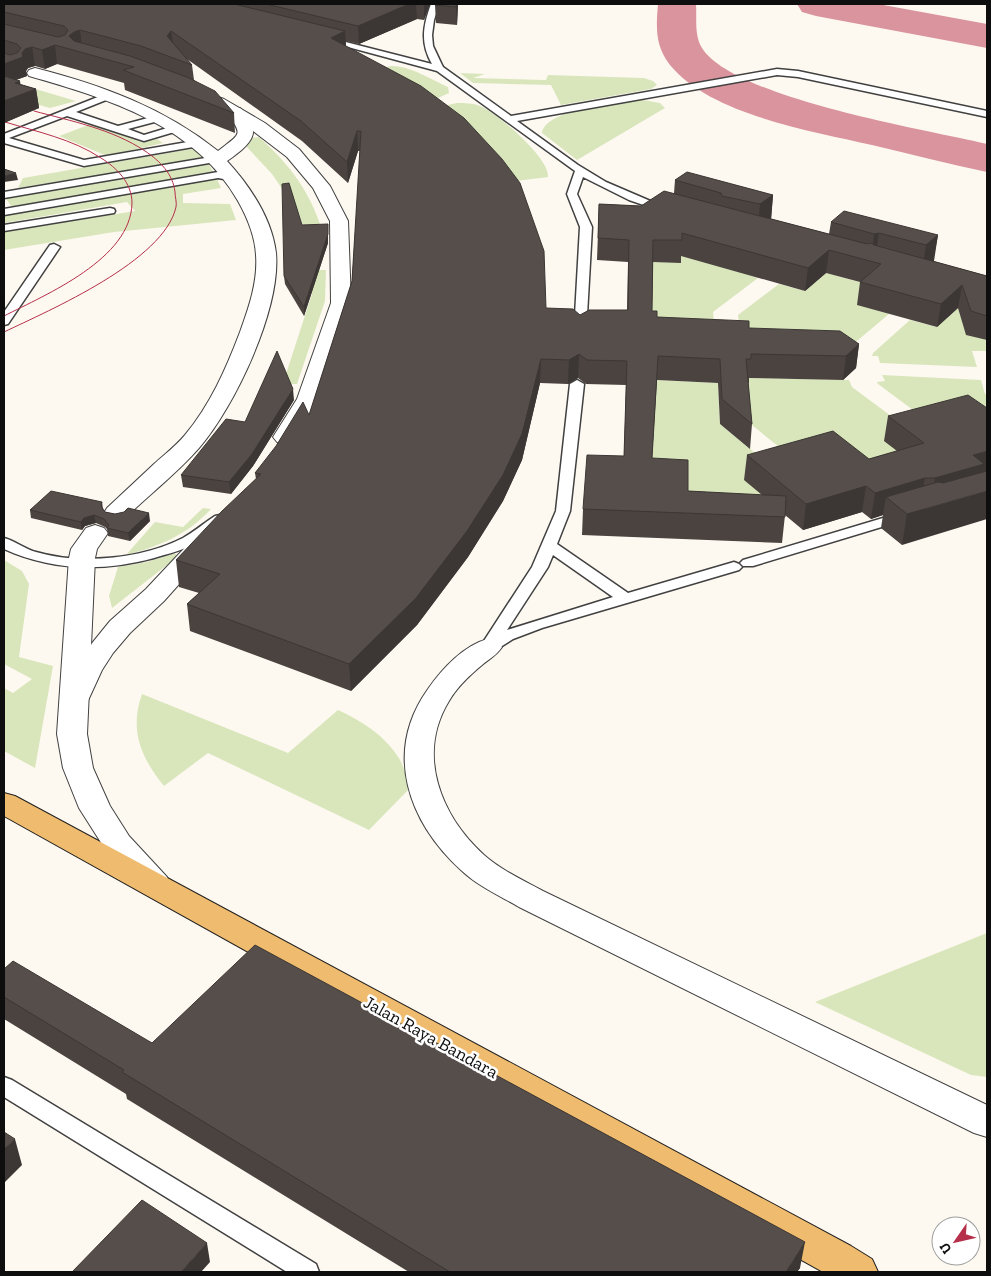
<svg xmlns="http://www.w3.org/2000/svg" width="991" height="1276" font-family="'Zilla Slab',serif">
<style>
.green{fill:#d9e6bc}
.lines{fill:none;stroke-linecap:round;stroke-linejoin:round}
.taxiway{fill:#da949e;fill-rule:evenodd}
.service-casing{stroke:#414141;stroke-width:3}
.minor-casing{stroke:#414141;stroke-width:2}
.tertiary-casing{stroke:#414141;stroke-width:2}
.primary-casing{stroke:#1f1f1f;stroke-width:2}
.service{fill:#fff;fill-rule:evenodd}
.minor{fill:#fff;fill-rule:evenodd}
.tertiary{fill:#fff;fill-rule:evenodd}
.primary{fill:#efbc6f;fill-rule:evenodd}
.tram{stroke:#b52f4b;stroke-width:1}
.wall{fill:#4a4340}
.shaded-wall{fill:#3c3734}
.building{fill:#564e4b;stroke:#3c3734}
.labels{text-anchor:middle;stroke-width:5;stroke-linejoin:round;paint-order:stroke}
.near-street-label{font-size:18px;fill:#0e0e0e;stroke:#fff}
</style>
<rect width="100%" height="100%" fill="#fef9f0"/>
<path class="green" d="M391 66C408 65 433 80 448 87L449 93 438 98 367 72Z
M460 73 485 74 473 78 546 80 548 75 644 78 653 81 657 85 651 89 561 105 551 85 473 83Z
M12 82 76 101 50 108 4 95Z
M643 100 660 103 665 108 577 160 542 133C546 108 621 103 643 100Z
M457 103C465 103 473 103 480 106 497 113 550 158 548 177L507 182 429 109Z
M91 124 141 142 157 139 163 143 107 156 59 136Z
M259 137C291 166 310 191 323 233L302 234 285 193 272 174 245 145 251 138Z
M191 149 196 150 202 157 90 178 73 179 18 188 23 178Z
M204 162 208 163 214 173 15 208 12 207 6 199Z
M214 178 217 179 221 188 183 194V203L230 204 236 220 114 232 4 250V232L135 211 127 202 4 223V214Z
M679 243 750 253 729 269 758 278 713 312 716 344 651 335 652 262Z
M306 270H326L325 301 297 384H287L285 377 312 294Z
M826 273 878 287 889 314 845 351 741 345 738 315 779 284 805 291Z
M958 308 987 316V351H972L977 367 880 363 878 356H872L873 353 910 320 937 327Z
M882 375 981 380 985 394H987V436L936 427 878 384 877 382 885 381Z
M749 378 849 380 852 387 914 433 920 469 800 464 747 421 743 383Z
M657 380 718 383 720 424 777 471V508L736 520 650 483Z
M203 508 211 509C187 535 160 546 126 555L155 522 183 527Z
M172 554H176V558L112 608 109 596 118 567 147 562Z
M4 560 22 571 29 584 19 657 53 666 35 768 4 751V688L13 693 32 679 4 664Z
M142 694 288 753 338 710C362 721 384 735 399 758 404 767 407 778 411 787L369 830 208 753 164 786C141 758 129 730 142 694Z
M987 933V1077L971 1075 815 1002Z"/>
<g class="lines">
<path class="taxiway" d="M658 4H696C697 18 694 35 702 48 733 98 927 130 987 144V172C949 164 911 154 872 145 812 131 711 115 670 65 655 46 656 27 658 4Z
M797 4H878L987 24V48L816 16 802 12Z"/>
<g class="service-casing">
<path id="service" d="M431 4H439L434 20 432 35 433 46 441 63 443 67 511 116 777 69 798 71 987 111V117L798 77 777 75 517 121 578 165 606 182 669 209 664 212 629 200 583 177 577 194 592 227 586 333 580 337 574 333 580 227 567 194 575 171 437 71 322 40 326 37 432 64C420 43 423 26 431 4Z
M108 93 113 96 111 98 76 112 118 126 159 115 162 116V120L128 129 144 135 177 125 182 128 181 130 144 141 67 116 9 138 84 160 199 140 204 143 199 146 84 166 4 143V134Z
M217 156 221 157 222 159 221 161 4 198V192Z
M218 172 239 176 240 178 235 181 218 178 4 215V209Z
M110 208 114 209 115 211 114 213 4 231V225Z
M54 244 60 247 8 324 4 325V312L50 245Z
M577 380 584 384 570 511 557 544 628 593 734 562 739 564 742 567 739 570 542 628 513 639 494 651H482L480 647 532 567 556 511 570 384ZM553 555 613 597 507 630 548 567Z
M903 512 908 513 910 516 908 519 753 566H743L740 563 743 560Z
M220 515 225 516 227 519 225 522C215 529 205 538 194 544 181 551 167 554 154 558 102 572 53 571 4 549V538C15 541 25 549 36 552 80 565 142 559 183 538 194 532 204 523 215 516Z
M4 1077 12 1080 316 1264 319 1272H287L4 1097Z"/>
</g>
<g class="minor-casing">
<path id="minor" d="M218 97 224 99 265 123 299 149 330 186 348 221 351 303 319 399 293 442 285 444 277 442 273 437 297 399 331 303 330 221 313 188 287 157 253 131 212 105 210 102 212 99Z
M202 536 211 539 215 544 164 601 130 633 113 653 102 670 85 707 75 710 65 707 61 701 74 670 93 642 110 621 146 589 193 539Z
M488 639 498 641 502 647C497 655 489 659 482 665 470 675 457 687 449 701 416 755 441 816 484 855 501 870 523 880 543 891L987 1105V1137L974 1133 519 907C500 896 478 886 462 871 408 822 383 752 428 689 442 669 464 645 488 639Z"/>
</g>
<g class="tertiary-casing">
<path id="tertiary" d="M35 68C102 85 164 108 218 151 242 132 243 136 226 111L228 108H240C265 132 251 144 227 161 250 186 272 219 276 253 281 309 235 406 199 448 177 473 149 495 125 518L116 520 107 518 104 513 107 508C123 493 139 478 154 464 165 454 176 446 185 435 210 405 226 369 240 332 249 307 258 281 256 255 255 236 247 217 238 201 195 125 109 99 29 76L27 73 29 70Z
M95 525 104 528 108 533 97 549 95 558 87 734 93 768 110 806 129 836 167 877 171 885 167 893 155 897 143 893 107 852 79 808 63 768 57 734 69 558 71 549 86 528Z"/>
</g>
<g class="primary-casing">
<path id="primary" d="M4 793 15 796 851 1246 872 1259 878 1272H823L4 816Z"/>
</g>
<use href="#service" class="service"/>
<use href="#minor" class="minor"/>
<use href="#tertiary" class="tertiary"/>
<use href="#primary" class="primary"/>
<path class="tram" d="M4 316C47 294 131 259 132 203 132 183 117 168 101 158 72 139 38 132 5 122
M4 332C50 310 164 261 176 207 177 203 175 197 175 192 173 174 160 161 145 151 112 129 71 121 34 111"/>
</g>
<path class="wall" d="M4 4H430L424 20 417 19 359 44 346 41V46L546 308 580 315 627 310 628 262 597 260 599 204 641 206 674 193 675 180 773 195 771 219 829 234 831 222 938 235 933 261 987 276V340L966 335 958 308 937 327 857 305 860 282 826 273 805 291 681 256V263L653 262 652 311 657 317 749 328 859 344 856 368 843 380 749 378V383H748L752 424 750 449 720 424 718 383 657 380 652 458 688 491 762 495 744 480 747 455 869 459 897 451 884 441 888 416 987 408 902 545 881 528 883 515 871 519 862 512 803 530 785 515 782 543 582 535 583 509 624 456 626 385 586 384 578 378 568 384 540 383 522 460 503 501 468 557 417 625 351 691 190 631 187 604 199 593 179 587 176 560 256 479 255 473 309 415 352 281 360 151H358L348 183 302 141 187 59 192 65 194 80 234 113 235 133 125 90 124 83 57 64 45 69 35 66 28 68 26 71 27 76 16 80 20 84 36 89 39 108 4 123Z
M458 4 457 25 436 23 435 5Z
M302 225 328 243 304 316 285 284 284 276Z
M294 400 253 466 231 494 183 487 181 475 245 422Z
M102 502 103 509 105 512 150 521 130 541 108 536 107 529 105 527 96 523 85 526 82 530 31 518 30 510Z
M4 969 152 1043 800 1268 797 1272H409L127 1099 126 1094 4 1019Z"/>
<path class="shaded-wall" d="M409 4H416L417 19 359 44 358 26Z
M424 4H430L424 20Z
M456 4H458L457 25 456 7Z
M80 30 82 48 76 50 69 36 74 32Z
M171 31 174 50 167 36Z
M345 31 346 50 331 38Z
M55 45 57 64 45 69 42 50Z
M32 47 35 66 28 68 26 71 27 76 4 84V64L22 53 25 49Z
M20 81 22 94 36 89 39 108 4 123V101L15 83Z
M357 131 358 151 348 183 347 162Z
M16 173 18 180 4 182V176Z
M773 195 771 220 758 229 760 204Z
M328 224V243L304 316V307Z
M879 233 875 259 871 260 874 234Z
M938 235 934 261 922 271 926 245Z
M829 250 826 273 805 291 808 268Z
M962 285 958 308 937 327 941 304Z
M859 344 856 368 843 380 846 356Z
M579 354 578 378 568 384 569 360Z
M541 359 540 383 522 460 503 501 468 557 417 625 351 691 349 664Z
M293 389 294 400 253 466 231 494 229 482Z
M987 451V475L931 504 935 478 973 455Z
M925 478 920 504 886 497 883 515 871 519 875 493Z
M866 486 862 512 803 530 806 504Z
M987 491V519L902 545 907 514Z
M149 513 150 521 130 541 128 533Z
M94 515 96 523 85 526 82 530 81 522 84 518Z
M15 1139 22 1165 4 1183V1149Z
M805 1242 800 1268 797 1272H786Z
M207 1243 210 1262 201 1272H181Z"/>
<path class="building" d="M4 4H234L345 31 331 38 421 86 464 118 502 159 520 183 544 251 546 308 573 309 580 315 589 310H628L629 240 598 238 599 204 641 206 664 191 867 244 871 243 874 245 987 276V316L971 311 962 285 941 304 860 282 881 264 829 250 808 268 682 233V240H653L652 311H657V317L749 321V328L840 331 859 344 846 356 751 354V359H746L752 424 722 399 720 359 658 356 652 458 688 460V491L786 496 785 517 583 509 587 455 624 456 627 361 587 360 579 354 569 360 541 359 522 434 503 475 467 531 416 598 349 664 187 604 220 574 176 560 222 511 261 474 255 473 276 446 303 402 309 415 352 281 361 131H357L347 162 301 121 171 31 167 36 192 65 141 46 80 30 74 32 69 36 74 41 130 56 189 78 215 91 234 113 123 70 134 67 55 45 42 50 32 47 25 49 22 53 23 57 4 64V53L10 55 17 53 21 48 17 44 4 40V24L58 37 65 35 68 30 64 26 4 12Z
M266 4H409L358 26Z
M436 4H456V7L435 5Z
M4 76 20 81 15 83 36 89 4 101Z
M4 169 16 173 4 176Z
M687 172 773 195 760 204 722 196 721 193 675 180Z
M289 183 302 225 328 224V234L304 307 284 276 282 184Z
M844 211 938 235 926 245 879 233 874 234 831 222Z
M277 351 293 389 252 454 229 482 181 475 226 419 245 422Z
M968 395 987 408V451L973 455 984 464 935 478H925L875 493 866 486 806 504 747 455 833 431 869 459 924 443 888 416Z
M987 471V491L907 514 886 497 938 482 943 483Z
M51 491 102 502 101 506 105 512 115 514 124 512 128 508 149 513 128 533 107 528 109 525 104 519 94 515 84 518 81 522 30 510Z
M255 945 805 1242 786 1272H450L122 1072 124 1070 4 997V969L13 961 152 1043Z
M4 1132 15 1139 4 1149Z
M142 1200 207 1243 181 1272H72Z"/>
<g class="labels">
<g class="near-street-label">
<text transform="translate(431 1037) rotate(29)" y="6">Jalan Raya Bandara</text>
</g>
</g>
<rect width="991" height="1276" fill="none" stroke="#0e0e0e" stroke-width="10"/>
<g transform="translate(956 1241) rotate(236)"><circle r="24" fill="#ffffff" stroke="#9f9f9f"/>
<path d="M0-4L9 19L0 12L-9 19Z" fill="#b52f4b"/>
<text y="-8" font-size="14" font-weight="bold" text-anchor="middle" fill="#0e0e0e">U</text>
</g>
</svg>
